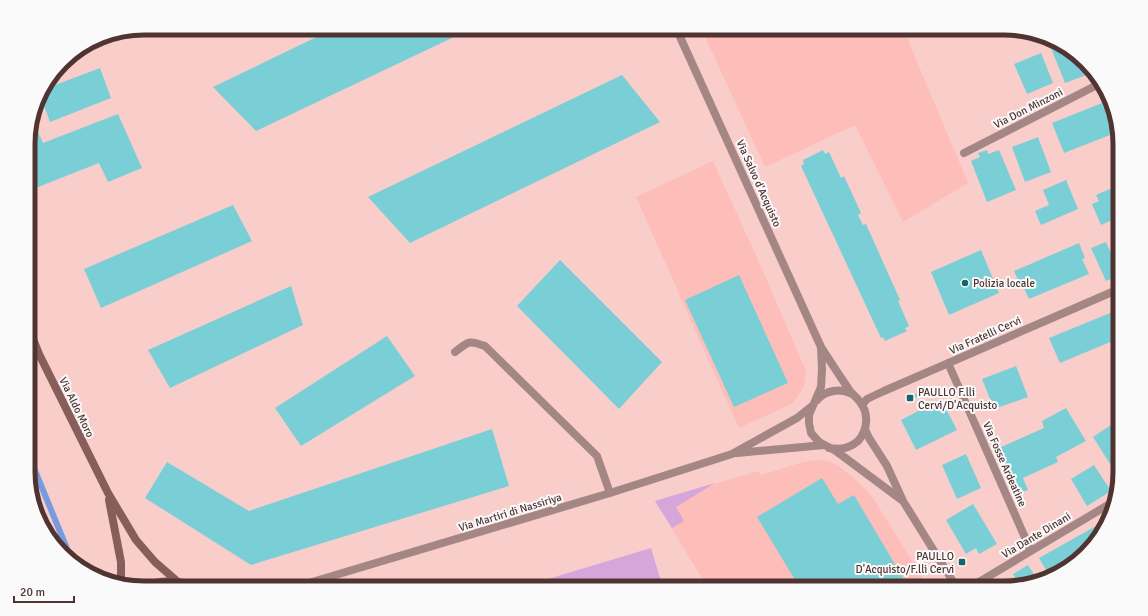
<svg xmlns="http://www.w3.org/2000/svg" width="1148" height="616" font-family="Signika,sans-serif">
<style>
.built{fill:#fdbdb9}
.green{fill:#d5a6da}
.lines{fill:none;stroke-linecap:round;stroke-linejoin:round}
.stream{stroke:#789bdf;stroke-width:6}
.building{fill:#7acfd7}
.lane{stroke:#a48684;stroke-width:8}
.street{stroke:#a48684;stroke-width:8}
.secondary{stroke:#885e5b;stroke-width:8}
.poi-dot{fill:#16656b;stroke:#fafafa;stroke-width:1.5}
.labels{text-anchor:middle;stroke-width:4;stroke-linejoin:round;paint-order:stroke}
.street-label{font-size:11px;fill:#503432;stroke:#fafafa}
.poi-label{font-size:11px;fill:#503432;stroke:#fafafa;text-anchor:start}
.rim{fill:none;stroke:#503432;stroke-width:5}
</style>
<rect width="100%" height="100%" fill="#f9cdca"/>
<path class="built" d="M701 28H906L910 45 968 183 903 222 855 125 765 167Z
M713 161 762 269 806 371 804 386 796 399 791 404 739 428 636 197Z
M816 460 829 461 837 465 854 478 871 495 929 588H708L655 501 759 471 761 475 800 463Z"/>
<path class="green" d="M715 483 676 507 684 521 672 528 655 501Z
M651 548 663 588H518Z"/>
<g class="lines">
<path class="stream" d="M29 456 70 556"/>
</g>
<path class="building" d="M335 28H473L256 131 213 87Z
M1047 38 1055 40 1092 73 1065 83Z
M1041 53 1053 83 1027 94 1014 64Z
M100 68 111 98 50 122 40 95 42 90Z
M622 75 660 122 410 243 368 197Z
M1102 103 1115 133 1064 153 1052 123Z
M118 114 142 168 108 182 99 163 28 191V136L33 120 43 143Z
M1038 137 1051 172 1025 182 1012 147Z
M823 150 825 154 829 152 841 178 844 176 861 213 858 215 863 225 866 224 900 300 898 301 909 326 905 328 907 331 885 341 883 337 881 338 801 166 804 164 803 160Z
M987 150 988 154 999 150 1016 190 987 202 971 161 980 157 978 153Z
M1066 180 1078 209 1041 225 1035 211 1049 205 1043 190Z
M1119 185V217L1101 225 1092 204 1099 201 1096 195Z
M233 205 252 241 101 308 84 269Z
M1106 242 1119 272V275L1106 281 1091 248Z
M1079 243 1085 258 1082 259 1089 274 1029 299 1022 284 1020 285 1014 271Z
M981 250 999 293 949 315 931 272Z
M560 260 662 362 619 409 517 306Z
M739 275 788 383 734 407 685 300Z
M291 286 303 325 170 388 148 350Z
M1120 309V338L1060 363 1049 338Z
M387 336 415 376 301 446 275 408Z
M1016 366 1028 397 994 409 982 379Z
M923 390 925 393 915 398 914 395Z
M941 399 957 430 916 450 901 420Z
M1066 408 1086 441 1056 457 1058 462 1023 478 1028 490 1020 493 999 448 1044 428 1042 421Z
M1111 425 1120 439V472L1119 478 1093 437Z
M492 429 509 486 251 565 145 498 167 462 249 511Z
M966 454 981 488 957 499 942 465Z
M1094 465 1111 491 1087 506 1071 479Z
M822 478 838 504 854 495 909 588H800L757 517Z
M973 504 997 544 979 554 976 548 966 554 946 520Z
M1110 515 1108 523 1068 569 1049 575 1039 558 1103 522 1102 519Z
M1028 565 1037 579 1020 585 1013 574Z
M1000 582 1004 588H991Z"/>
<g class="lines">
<path class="lane" d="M455 352C469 341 469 340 485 346L597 456 610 493"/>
<path class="street" d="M676 28 821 347C830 361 839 375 848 388 851 394 857 397 860 402 869 413 868 430 858 441 850 448 839 450 829 448
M964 153 1101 83
M821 348 822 369 821 387 809 415V423L811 433 819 442 836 451 903 501
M948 363 1031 551
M817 400C826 390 840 388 852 394
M862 405 867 399 884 391 1119 289
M865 429 869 438 887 466 903 501 957 588
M737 453 824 445
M292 588 610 493 732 454 797 418 812 406
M969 588 1113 502"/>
<path class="secondary" d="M29 329 39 354 108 493 136 540 155 562 178 582
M109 500 121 562V583
M142 588C159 579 180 579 196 588"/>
</g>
<g class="poi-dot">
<circle cx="965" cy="283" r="4"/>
<rect x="906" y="394" width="8" height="8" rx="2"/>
<rect x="958" y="558" width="8" height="8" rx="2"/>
</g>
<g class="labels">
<g class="street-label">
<text transform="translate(1028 108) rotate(-27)" y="4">Via Don Minzoni</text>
<text transform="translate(759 183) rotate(66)" y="4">Via Salvo d'Acquisto</text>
<text transform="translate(985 335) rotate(-24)" y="4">Via Fratelli Cervi</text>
<text transform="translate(77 407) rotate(64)" y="4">Via Aldo Moro</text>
<text transform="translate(1005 464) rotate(66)" y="4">Via Fosse Ardeatine</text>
<text transform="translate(510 512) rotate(-17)" y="4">Via Martiri di Nassiriya</text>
<text transform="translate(1036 535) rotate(-31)" y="4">Via Dante Dinani</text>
</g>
<g class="poi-label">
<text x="973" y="287">Polizia locale</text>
<text x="918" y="396">PAULLO F.lli<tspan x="918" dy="13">Cervi/D'Acquisto</tspan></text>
<text x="954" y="560" text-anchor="end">PAULLO<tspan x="954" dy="13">D'Acquisto/F.lli Cervi</tspan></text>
</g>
</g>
<path d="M0 0H1148V616H0ZM144 35H1004A109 109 0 0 1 1113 144V472A109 109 0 0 1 1004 581H144A109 109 0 0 1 35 472V144A109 109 0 0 1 144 35Z" fill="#fafafa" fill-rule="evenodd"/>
<path class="rim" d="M144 35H1004A109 109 0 0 1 1113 144V472A109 109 0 0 1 1004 581H144A109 109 0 0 1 35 472V144A109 109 0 0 1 144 35Z"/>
<path d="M14 596v6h60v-6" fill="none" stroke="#503432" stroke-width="2"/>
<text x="20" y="596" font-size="12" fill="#503432" stroke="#fafafa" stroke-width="3" paint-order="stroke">20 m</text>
</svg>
